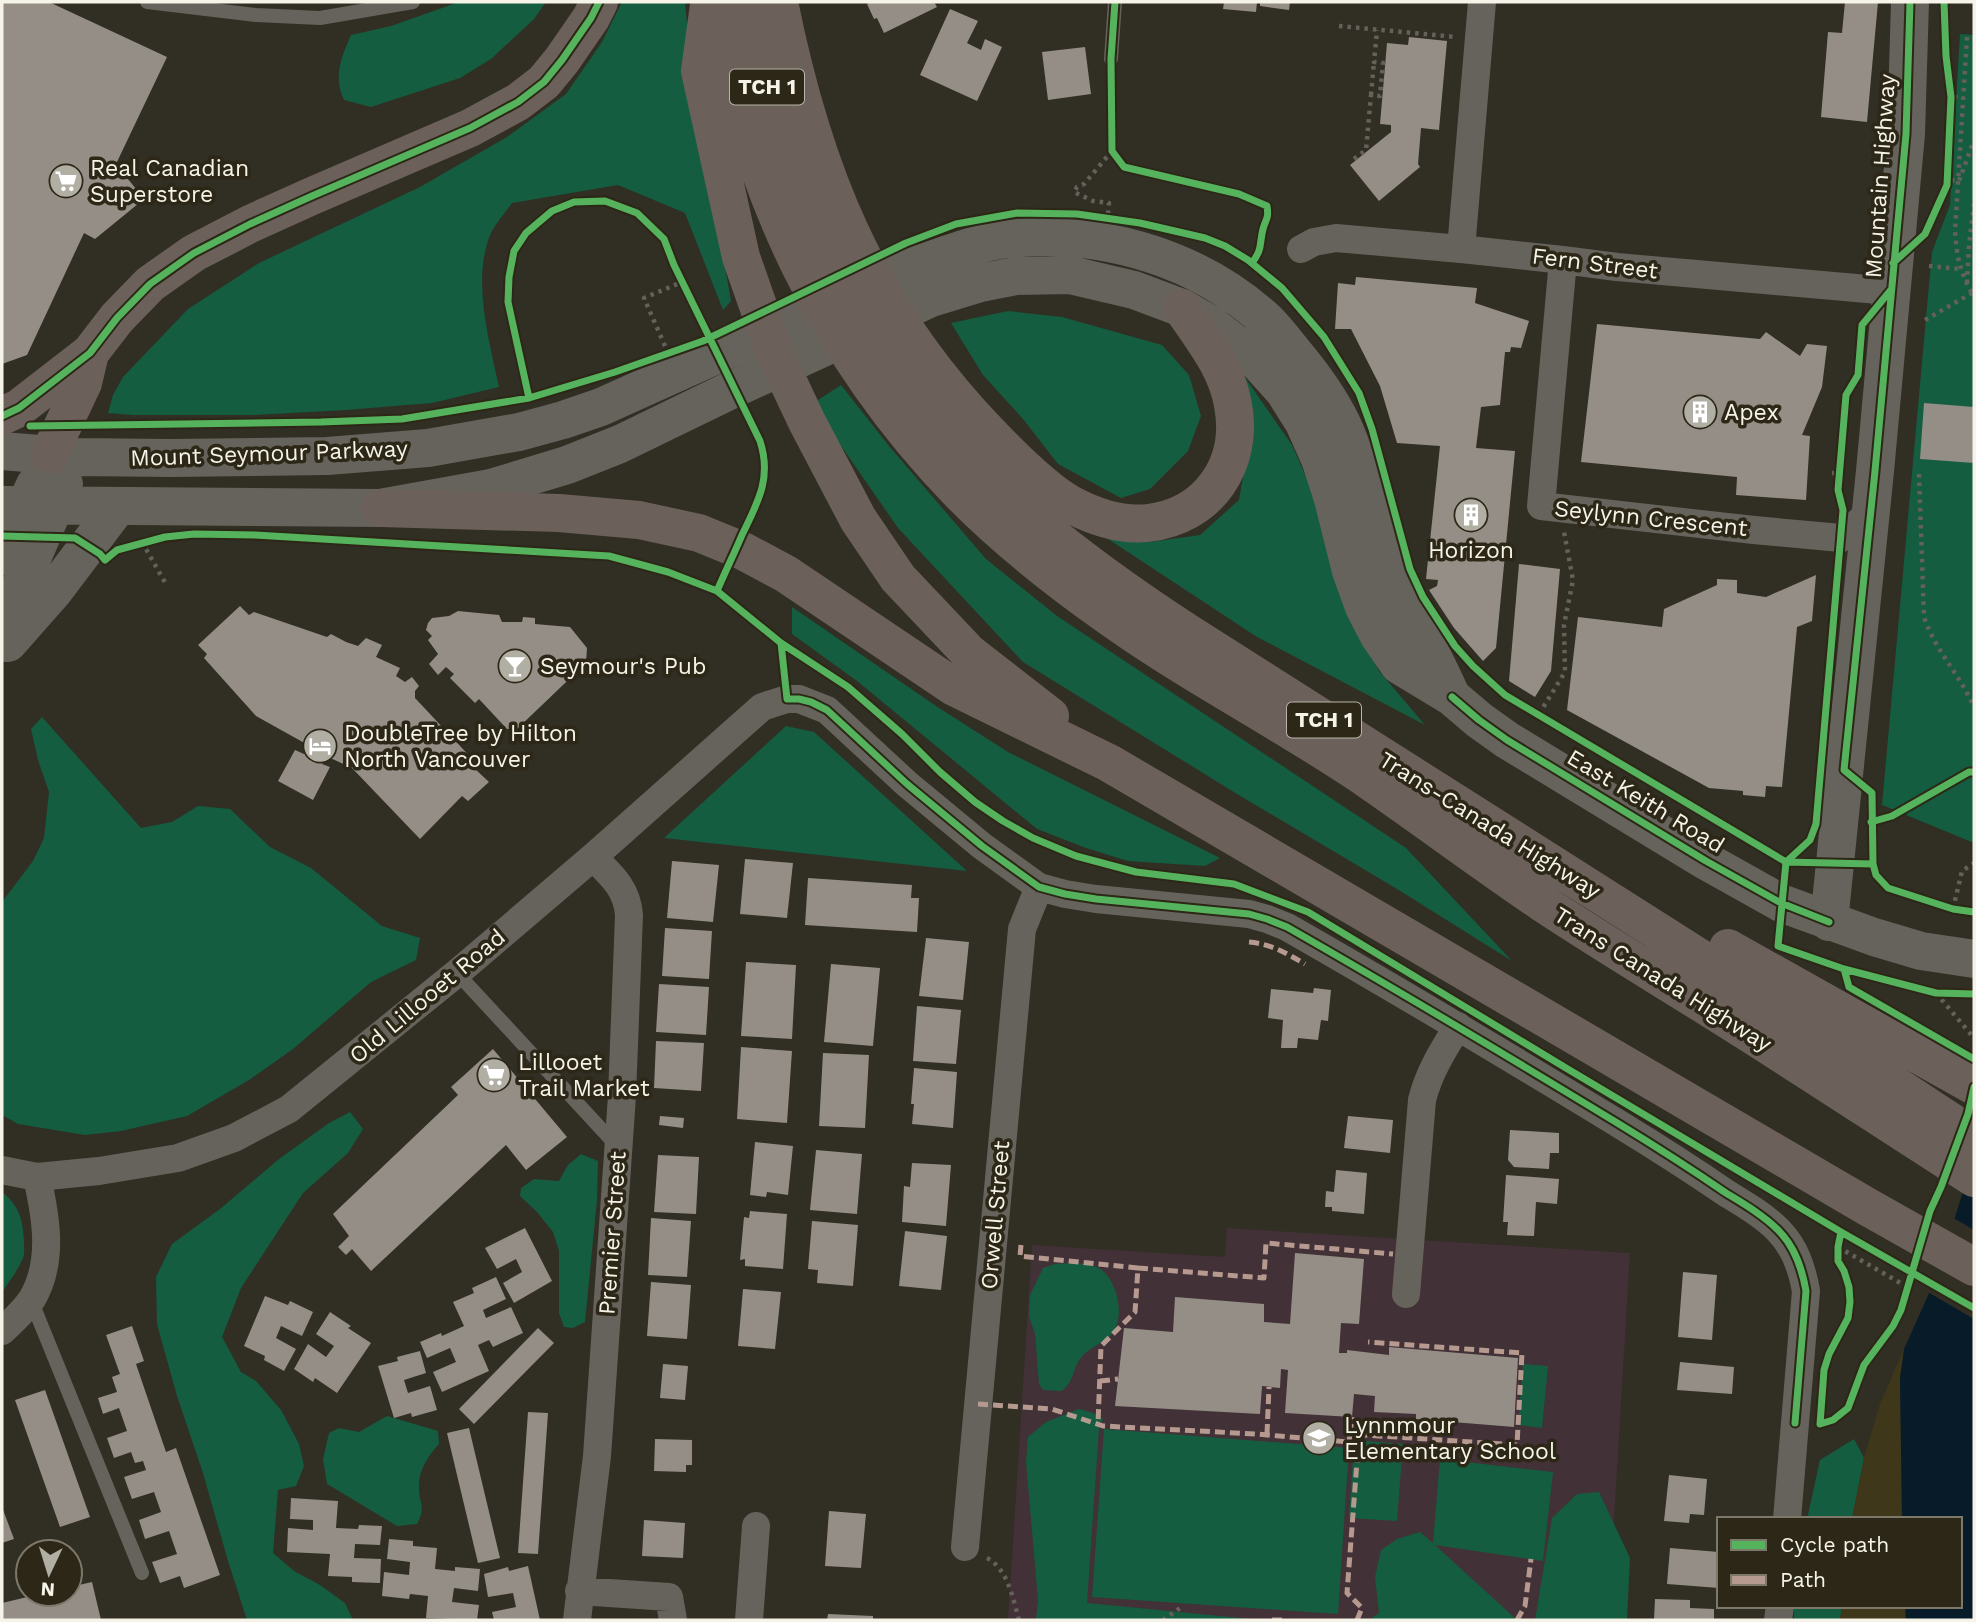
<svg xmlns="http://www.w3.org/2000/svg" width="1976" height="1622" font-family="'Work Sans',sans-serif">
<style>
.education{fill:#423136}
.green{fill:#145d40}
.sand{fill:#3f371a}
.water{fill:#071b29}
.pier{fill:#312e24}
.building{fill:#948e87}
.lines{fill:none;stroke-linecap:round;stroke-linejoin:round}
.path{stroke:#63615a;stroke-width:4.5;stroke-dasharray:3.5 5;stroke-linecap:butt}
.lane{stroke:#65635b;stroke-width:14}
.street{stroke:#65635b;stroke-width:28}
.secondary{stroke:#65635b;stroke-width:38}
.highway{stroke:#6c615a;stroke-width:38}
.quiet{stroke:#b69a8f;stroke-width:5;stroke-dasharray:10 5;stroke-linecap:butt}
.cycleway-casing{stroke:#2c2716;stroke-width:11}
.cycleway{stroke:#56b35d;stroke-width:7}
.labels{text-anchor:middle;stroke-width:7;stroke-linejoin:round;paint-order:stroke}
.shield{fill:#2c2716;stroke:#b9b6a9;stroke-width:2}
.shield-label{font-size:21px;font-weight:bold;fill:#f6f3e8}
.poi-label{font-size:23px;fill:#f6f3e8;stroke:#2c2716;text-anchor:start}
.street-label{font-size:23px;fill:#f6f3e8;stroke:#2c2716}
</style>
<rect width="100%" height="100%" fill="#312e24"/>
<path class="education" d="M1227 1228 1630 1253 1608 1620H1008L1032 1245 1225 1257Z"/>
<path class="green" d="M459 2H546L534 19 491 59 460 78 371 107 344 100C333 77 341 58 351 35L391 26Z
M622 2H685L692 78 731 301 723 310 685 213 618 185 512 203C505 213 495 224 490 235 472 281 489 340 499 387L432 403 346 410 254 415H133L108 413 113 395 123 377 188 309 259 263 420 187 507 137 566 94 602 42Z
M1960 34 1974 35V843L1882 805 1932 252 1950 205Z
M1008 311 1062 317 1162 345 1189 375 1201 416 1188 451 1150 489 1121 498 1058 464 1023 419 983 375 951 323Z
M1244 376 1292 445 1314 495 1356 623 1379 671 1425 725 1257 637 1096 531 1150 542 1200 535 1239 500 1247 454Z
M841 385 889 446 986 559 1057 616 1406 848 1512 961 1397 889 1237 794 1023 662 898 528 812 404Z
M792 607 936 706 1008 752 1220 858 1205 866 1128 861 1086 848 1037 829 857 681 792 634Z
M42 717 141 828 172 822 198 806 230 809 270 847 311 868 382 926 420 938 416 960 371 982 293 1049 249 1080 187 1116 121 1131 85 1135 18 1124 2 1115V902L33 861 44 838 49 792 38 760 31 729Z
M786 726 814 732 967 871 664 838Z
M350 1112 363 1129 348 1153 303 1193 241 1288 222 1337 241 1372 256 1381 281 1410 299 1444 304 1466 296 1486 278 1490 273 1553 294 1571 320 1585 345 1603 353 1620H247L228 1561 203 1473 177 1396 157 1324 156 1277 172 1244 220 1209 279 1159 329 1123Z
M581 1154 598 1161 597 1200 585 1322 573 1328 564 1327 559 1313V1251L553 1232 537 1212 520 1196 521 1188 534 1179 559 1181 568 1165Z
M2 1192C19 1205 23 1220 24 1241 24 1247 25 1253 23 1258 18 1270 10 1281 2 1292Z
M1073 1263C1083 1264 1096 1264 1104 1272 1118 1285 1126 1320 1110 1336 1101 1344 1087 1349 1080 1359 1072 1371 1074 1381 1062 1391L1043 1390 1039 1384 1035 1334 1029 1316 1030 1295 1043 1268 1055 1264Z
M1523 1364 1548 1366 1542 1428 1518 1425Z
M1079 1409 1093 1413 1103 1419 1099 1429 1087 1603 1261 1620H1036L1038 1600 1026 1462 1028 1437 1046 1422Z
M387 1416 438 1431 439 1444C429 1455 419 1469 419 1485 418 1503 427 1505 417 1524L397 1526 327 1484 323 1459 329 1433 339 1428 359 1432Z
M1104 1429 1349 1448 1338 1614 1092 1597Z
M1854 1439 1864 1458 1852 1519H1807L1820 1460Z
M1354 1440 1403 1444 1397 1521 1349 1518Z
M1440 1459 1553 1472 1543 1561 1435 1545 1517 1620H1369L1379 1613 1375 1577 1381 1550 1397 1539 1420 1532 1433 1543Z
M1599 1492 1630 1558 1627 1620H1535L1552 1518 1577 1494Z
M1794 1606H1842L1840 1620H1794Z"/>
<path class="sand" d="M1904 1349 1900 1378 1902 1519H1852L1864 1458 1880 1404Z
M1842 1606H1905L1906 1620H1840Z"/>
<path class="water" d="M1974 1163V1620H1906L1905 1606H1960V1519H1902L1900 1378 1904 1349 1936 1278 1962 1195Z"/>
<path class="pier" d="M1952 1217 1974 1230V1319L1926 1291 1933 1276Z"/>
<path class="building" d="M2 2H49L167 57 116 164 144 199 95 239 84 233 27 355 2 364Z
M870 2H934L937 7 884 33 877 18 874 19 867 4Z
M1224 2H1257L1256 12 1223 9Z
M1260 2H1290L1289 10 1260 6Z
M1845 2H1878L1867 122 1821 117 1828 32 1842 33Z
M950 9 978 21 967 43 981 50 985 39 1002 47 977 101 920 75Z
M1409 37 1447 41 1439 130 1421 128 1418 164 1420 167 1379 201 1350 165 1391 132V125L1380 124 1387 43 1408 45Z
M1085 47 1091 94 1048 100 1042 52Z
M1356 277 1477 288 1475 303 1529 321 1521 348 1511 347 1510 352H1505L1500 405 1481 407 1476 448 1515 451 1496 648 1483 661 1454 628 1429 590 1437 586 1438 580 1426 579 1440 446 1397 443 1380 386 1351 329H1335L1338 283 1355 285Z
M1597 324 1760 339 1766 332 1800 356 1807 344 1827 346 1822 387 1802 435 1810 436 1806 500 1736 495 1737 477 1581 462Z
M1924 403 1974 407V463L1920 459Z
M1519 564 1560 569 1551 671 1535 697 1509 681Z
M1816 575 1812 621 1797 627 1782 787 1766 786 1765 797 1743 795V791L1709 788 1567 710 1578 617 1662 627 1664 609 1717 585V579L1737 580V593L1766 597Z
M240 606 249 615 254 612 327 637 331 634 346 642 358 646 366 638 382 645 376 657 400 668 396 676 405 682 412 677 419 686 415 691V698L476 763 474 768 489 782 468 801 462 796 420 839 352 768 326 756 322 764 330 767 313 800 278 781 295 750 304 754 308 745 256 716 204 658 207 654 198 645Z
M458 611 499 615 502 622H522L523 617 535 618V624L570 627 587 648 586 663 517 729H507L479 699 475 703 450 678 454 674 446 667 438 675 429 664 438 654 428 640 432 636 426 630 428 623 432 618 449 616Z
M745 859 793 863 787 918 740 914Z
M672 861 719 865 713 922 667 918Z
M808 878 912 885 911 898H919L917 932 805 925Z
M665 928 712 931 709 979 662 976Z
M926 938 969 942 963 1000 919 996Z
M746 962 796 965 792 1039 741 1036Z
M831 964 880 968 873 1046 824 1042Z
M659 984 709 987 706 1035 656 1032Z
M1314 988 1331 990 1328 1021 1321 1020 1318 1040 1298 1038 1297 1048H1281L1283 1020 1268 1018 1271 989 1313 993Z
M917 1006 961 1010 956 1064 913 1061Z
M656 1041 704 1043 701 1091 654 1088Z
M741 1047 792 1051 787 1123 737 1119Z
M493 1049 567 1137 526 1170 506 1145 371 1271 352 1249 346 1255 338 1247 349 1236 333 1214 458 1095 451 1087Z
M823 1053 869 1055 865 1128 819 1126Z
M914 1068 957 1072 953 1128 912 1124 914 1104H911Z
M660 1116 684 1118 683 1128 659 1125Z
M1348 1116 1393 1120 1390 1153 1344 1148Z
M1510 1130 1559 1133V1153H1550L1549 1169 1514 1167 1508 1160Z
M755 1142 793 1146 788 1195 767 1192 766 1197 750 1195Z
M816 1150 862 1154 857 1214 810 1210Z
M658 1155 699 1157 696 1214 654 1212Z
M912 1163 951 1165 946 1226 902 1222 904 1186 910 1187Z
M1336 1170 1367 1173 1364 1214 1332 1211V1207H1325L1326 1191 1334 1192Z
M1506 1175 1559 1179 1557 1204 1536 1202 1534 1236 1507 1235 1508 1222H1503Z
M750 1211 787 1214 783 1269 745 1266V1259L740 1260 744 1217 749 1218Z
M651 1218 691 1221 687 1277 648 1275Z
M812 1221 858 1225 853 1286 817 1283 818 1270 808 1269Z
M525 1228 552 1281 514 1303 503 1283 522 1272 516 1259 497 1269 485 1248Z
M905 1231 947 1236 941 1290 899 1286Z
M1295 1253 1364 1259 1359 1324 1341 1323 1339 1353H1347V1350L1389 1355V1347L1518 1358 1514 1427 1416 1419V1414L1374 1412 1375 1396 1354 1394 1352 1417 1285 1413 1288 1370 1281 1369 1280 1388 1262 1386 1260 1414 1115 1406 1124 1328 1173 1332 1175 1297 1264 1304V1322L1290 1324Z
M1683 1272 1717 1275 1712 1340 1678 1337Z
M496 1277 506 1299 483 1310 486 1318 511 1307 523 1333 493 1347 489 1340 478 1345 489 1371 442 1392 433 1372 456 1362 450 1348 427 1358 420 1342 441 1333 442 1336 464 1326 453 1302 474 1293 472 1288Z
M651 1282 691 1285 687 1339 647 1336Z
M743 1289 781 1292 775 1349 738 1346Z
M265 1296 288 1305 290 1301 313 1312 302 1336 281 1326 276 1338 296 1349 284 1371 264 1360 265 1356 244 1346Z
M330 1312 351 1326 348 1328 371 1343 337 1393 315 1378 313 1382 294 1369 308 1344 326 1357 334 1346 316 1334Z
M132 1326 144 1361 136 1364 166 1452 176 1448 220 1575 184 1588 180 1576 160 1583 152 1562 177 1554 169 1531 145 1539 139 1520 161 1512 154 1492 132 1499 124 1477 146 1470 143 1461 135 1463 131 1452 114 1458 107 1438 127 1431 119 1408 103 1414 98 1398 117 1392 112 1377 120 1374 106 1335Z
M538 1328 554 1343 474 1424 459 1409Z
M420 1351 426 1373 404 1380 408 1393 430 1386 437 1410 412 1417 411 1413 394 1418 378 1366 398 1361 397 1357Z
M1680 1362 1734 1367 1732 1394 1677 1390Z
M663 1364 688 1366 685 1400 660 1398Z
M45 1390 90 1517 60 1527 15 1400Z
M528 1412 548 1413 538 1554 518 1553Z
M469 1428 500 1558 478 1563 447 1433Z
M655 1439 692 1440V1465H686V1472L654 1471Z
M1669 1475 1707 1479 1704 1515 1690 1514 1689 1523 1664 1521Z
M291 1498 338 1501 336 1528 358 1529 359 1525 382 1526 380 1545 355 1544 354 1558 381 1559 380 1583 352 1582V1577L328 1576 330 1554 287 1552 288 1528 313 1530V1520L290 1519Z
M2 1507 14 1539 2 1543Z
M829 1511 866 1514 861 1568 825 1566Z
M644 1520 685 1523 683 1558 642 1556Z
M389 1539 413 1541V1546L437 1548 435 1569 455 1571V1567L480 1569 478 1591 454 1588 452 1602 479 1605 477 1620 426 1618 428 1596 410 1594 409 1599 382 1596 384 1572 409 1575 410 1562 387 1559Z
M1670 1548 1719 1552V1588L1667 1584Z
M528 1566 540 1620H494L492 1612 516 1607 513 1593 488 1597 484 1574 508 1567 509 1571Z
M92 1582 101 1620H2V1603L40 1594H70V1587Z
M1655 1599 1690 1600V1608L1714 1609V1620H1654Z
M828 1614 873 1616V1620H827Z"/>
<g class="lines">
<path class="path" d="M1339 26 1456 37
M1967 37 1955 231C1957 259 1960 272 1974 297
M1371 95 1374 62
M1954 97 1963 98
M1354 159 1366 150 1371 95 1380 96 1383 63 1374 62 1377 30
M1951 180 1959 181 1974 140
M1108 214 1109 203 1093 201 1074 192 1077 187 1084 184 1112 151
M1929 266 1960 269
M1967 283 1969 245 1974 204
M1925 320 1972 293
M665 346 644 298 682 282
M1832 473 1845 474
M1919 474 1924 617C1935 650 1960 675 1974 707
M142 542 167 586
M1539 714 1565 672 1564 625 1573 580 1564 532
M1953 909 1962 871 1974 863
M1936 993 1974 1038
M1838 1247 1909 1288
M987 1558C1008 1569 1013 1599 1019 1620
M1163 1620 1183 1606"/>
<path class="lane" d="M147 2 256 15 320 18 413 2
M1111 59 1115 2
M457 973 617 1146
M31 1300 142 1573"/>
<path class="street" d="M1301 249 1314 242 1336 238 1461 249 1563 260 1617 267 1890 291
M1461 249 1482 2
M1563 260 1541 506 1754 530 1841 538 1871 511
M2 1170 37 1177 99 1171 178 1158 234 1138 289 1109 457 973 593 857 762 707 787 699H799L827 710 907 784 982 846 1039 887 1065 894 1096 899 1249 914 1267 919 1287 927C1399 991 1509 1057 1619 1124 1655 1146 1691 1169 1726 1193 1744 1204 1763 1215 1778 1230 1795 1247 1802 1268 1806 1291L1787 1519
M1406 1294 1422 1100C1429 1072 1443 1050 1458 1026
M2 1331C12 1322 24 1311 32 1299 54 1262 46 1217 37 1177
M965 1547 1022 929 1039 887
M579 1591 669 1597 673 1620
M577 1620 597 1456 622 1096 629 915C627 888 611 875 593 857
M749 1620 756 1526
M1778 1620 1780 1606"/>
<path class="secondary" d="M2 451 76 457 170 458 327 456 428 448 519 432 563 420 601 407 916 265C949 254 983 240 1018 238 1108 231 1201 260 1267 321 1277 331 1286 343 1295 354 1315 378 1334 404 1346 433 1361 469 1369 508 1379 545 1382 557 1385 569 1389 581 1400 608 1417 629 1431 654 1439 668 1445 683 1452 697
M2 505 380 508 491 488 567 465 620 444 727 392 931 298 980 283 1016 276 1070 275 1134 290 1182 308 1210 324 1256 360 1284 391 1304 423 1320 459 1333 499 1351 571 1364 607 1379 636 1399 665 1452 697 1479 720 1507 740 1706 861 1781 903 1874 937 1921 951 1974 959
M2 556 35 485
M2 643 15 598 64 484
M8 643 53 592 118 506
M1829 922 1875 471 1906 134 1910 2"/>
<path class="highway" d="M720 2C744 186 830 359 959 492 1005 539 1057 580 1111 618 1191 675 1279 720 1361 775 1422 817 1482 862 1544 904 1606 945 1670 983 1733 1023 1814 1074 1894 1127 1974 1178
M749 2C773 154 827 280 921 401 954 443 990 483 1030 517 1080 560 1133 597 1188 633L1755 993 1974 1137
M779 2C813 171 867 306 988 432 1010 455 1044 490 1072 505 1095 517 1122 526 1148 523 1209 516 1244 464 1233 405 1227 368 1203 339 1182 308
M709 5 700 71 741 257 775 354 807 422 858 519 898 578 969 653 1050 716
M2 416 19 408 90 353 117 318 150 284 194 253 250 224 312 196 470 128 518 102 544 82 562 60 591 18 599 2
M49 455 83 383 90 353
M380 508 559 513 639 520 699 533 743 551 786 574 954 687 1109 763 1866 1206 1974 1267
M1728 948 1974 1086"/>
<path class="quiet" d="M1249 942C1271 944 1286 953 1305 964
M1021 1245 1020 1256 1138 1268 1135 1312 1101 1346 1098 1424
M1138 1268 1264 1278 1266 1243 1393 1254
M1100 1381 1118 1379
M978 1404 1052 1409 1103 1426 1256 1434 1349 1442 1350 1434 1517 1445 1522 1353 1368 1342
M1267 1434 1269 1387
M1350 1434 1352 1417
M1272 1620H1285
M1357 1620 1362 1608 1347 1593 1359 1435
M1517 1620 1525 1606 1531 1559"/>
<g class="cycleway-casing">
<path id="cycleway" d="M1115 2 1111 59 1112 151 1124 167 1239 194 1267 206C1269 219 1266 218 1263 229 1259 245 1263 248 1252 263
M1910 2 1906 134 1875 471 1844 770 1872 793 1873 864 1876 875 1888 888 1953 909 1974 912
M1893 263 1925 234 1947 185 1951 97 1946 56 1944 2
M1890 291 1862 325 1858 375 1846 395 1838 490 1843 510 1816 824 1810 840 1786 862 1778 946 1844 969 1936 993 1974 994
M529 398 508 302 509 277 514 251 526 233 552 211 574 202 605 201 637 213 664 239 674 265 760 441C772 478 758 502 742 535 734 554 725 572 717 591
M2 416 19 408 90 353 117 318 150 284 194 253 250 224 312 196 470 128 518 102 544 82 562 60 591 18 599 2
M30 426 321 422 402 419 529 398 615 372 703 341 906 243 956 224 1017 213 1077 214 1140 223 1205 238 1225 246 1248 260 1282 288 1324 337 1359 393 1372 429 1410 569 1423 597 1455 646 1473 666 1505 695 1786 862 1873 864
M2 536 75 538 100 554 105 560 117 550 165 537 194 534 255 535 609 556 668 572 717 591 781 643 848 687 902 734 940 772 975 802 1003 821 1033 838 1076 856 1136 872 1234 884 1308 912 1566 1068 1841 1232 1974 1308
M781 643 787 699H799L811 702 827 710 907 784 982 846 1039 887 1065 894 1096 899 1249 914 1267 919 1287 927C1399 991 1509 1057 1619 1124 1655 1146 1691 1169 1726 1193 1744 1204 1763 1215 1778 1230 1795 1247 1802 1268 1806 1291L1795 1423
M1452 697 1479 720 1507 740 1706 861 1781 903 1829 922
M1871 822 1892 816 1969 772H1974
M1844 969 1849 987 1974 1059
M1841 1232 1838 1247V1261L1844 1271 1849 1287 1850 1302 1848 1318 1829 1354 1824 1370 1820 1424 1833 1420 1848 1408 1864 1365 1893 1326 1901 1310 1930 1211 1941 1187 1968 1114 1974 1087"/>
</g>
<use href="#cycleway" class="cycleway"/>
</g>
<defs>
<g id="supermarket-disc" transform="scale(1.75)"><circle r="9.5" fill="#b1aea3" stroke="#2c2716"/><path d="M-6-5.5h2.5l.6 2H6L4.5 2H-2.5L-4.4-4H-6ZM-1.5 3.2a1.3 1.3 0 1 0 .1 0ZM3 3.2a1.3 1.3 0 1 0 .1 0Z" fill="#fff"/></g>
<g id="building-disc" transform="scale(1.75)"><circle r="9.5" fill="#b1aea3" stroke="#2c2716"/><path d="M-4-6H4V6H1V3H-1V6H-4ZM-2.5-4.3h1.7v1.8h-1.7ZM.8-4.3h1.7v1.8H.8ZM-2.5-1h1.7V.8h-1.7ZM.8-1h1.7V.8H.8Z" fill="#fff"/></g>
<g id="bar-disc" transform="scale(1.75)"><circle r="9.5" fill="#b1aea3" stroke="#2c2716"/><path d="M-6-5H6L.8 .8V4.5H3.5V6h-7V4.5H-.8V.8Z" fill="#fff"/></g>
<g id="hotel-disc" transform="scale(1.75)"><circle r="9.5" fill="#b1aea3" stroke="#2c2716"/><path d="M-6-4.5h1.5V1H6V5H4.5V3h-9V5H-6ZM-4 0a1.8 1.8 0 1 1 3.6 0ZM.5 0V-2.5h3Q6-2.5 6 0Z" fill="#fff"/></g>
<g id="school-disc" transform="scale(1.75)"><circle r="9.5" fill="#b1aea3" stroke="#2c2716"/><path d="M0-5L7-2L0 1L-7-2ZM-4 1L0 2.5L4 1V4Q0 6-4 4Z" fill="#fff"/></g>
</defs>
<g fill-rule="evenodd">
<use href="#supermarket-disc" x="66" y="181"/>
<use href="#building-disc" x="1700" y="412"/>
<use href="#building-disc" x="1471" y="515"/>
<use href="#bar-disc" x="515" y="666"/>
<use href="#hotel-disc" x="320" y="746"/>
<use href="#supermarket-disc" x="494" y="1075"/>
<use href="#school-disc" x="1319" y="1438"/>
</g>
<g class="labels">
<g class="shield">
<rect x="730" y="69.5" width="74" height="35" rx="5"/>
<rect x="1287" y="702.5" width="74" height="35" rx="5"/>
</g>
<g class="shield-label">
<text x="767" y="94">TCH 1</text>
<text x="1324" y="727">TCH 1</text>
</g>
<g class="poi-label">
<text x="90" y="176">Real Canadian<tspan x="90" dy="26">Superstore</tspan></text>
<text x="1724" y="420">Apex</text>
<text x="1471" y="558" text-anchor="middle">Horizon</text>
<text x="540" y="674">Seymour's Pub</text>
<text x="344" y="741">DoubleTree by Hilton<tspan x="344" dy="26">North Vancouver</tspan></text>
<text x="518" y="1070">Lillooet<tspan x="518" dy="26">Trail Market</tspan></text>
<text x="1344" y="1433">Lynnmour<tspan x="1344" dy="26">Elementary School</tspan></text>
</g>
<g class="street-label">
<text transform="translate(1880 176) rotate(-86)" y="8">Mountain Highway</text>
<text transform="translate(1595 263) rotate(7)" y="8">Fern Street</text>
<text transform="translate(269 453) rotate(-2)" y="8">Mount Seymour Parkway</text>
<text transform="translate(1651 518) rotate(6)" y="8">Seylynn Crescent</text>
<text transform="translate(1646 801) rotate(31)" y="8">East Keith Road</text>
<text transform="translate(1490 825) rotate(32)" y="8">Trans-Canada Highway</text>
<text transform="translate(1663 979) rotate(32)" y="8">Trans Canada Highway</text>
<text transform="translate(427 996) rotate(-40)" y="8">Old Lillooet Road</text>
<text transform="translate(995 1215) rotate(-85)" y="8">Orwell Street</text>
<text transform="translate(612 1233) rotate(-86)" y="8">Premier Street</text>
</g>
</g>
<rect width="1976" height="1622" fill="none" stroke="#f6f3e8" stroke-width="7"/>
<rect x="1717" y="1517" width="245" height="91" fill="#2c2716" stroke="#7d796a" stroke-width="2"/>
<rect x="1731" y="1540" width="35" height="10" fill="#56b35d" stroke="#7d796a" stroke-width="2"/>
<text x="1780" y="1552" font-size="21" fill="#f6f3e8">Cycle path</text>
<rect x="1731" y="1575" width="35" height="10" fill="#b69a8f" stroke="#7d796a" stroke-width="2"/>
<text x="1780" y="1587" font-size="21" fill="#f6f3e8">Path</text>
<g transform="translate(49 1573) rotate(184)"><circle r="33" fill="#2c2716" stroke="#7d796a" stroke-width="2"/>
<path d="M0-5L12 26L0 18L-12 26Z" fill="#b1aea3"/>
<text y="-10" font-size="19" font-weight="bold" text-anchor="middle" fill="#f6f3e8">N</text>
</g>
</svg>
